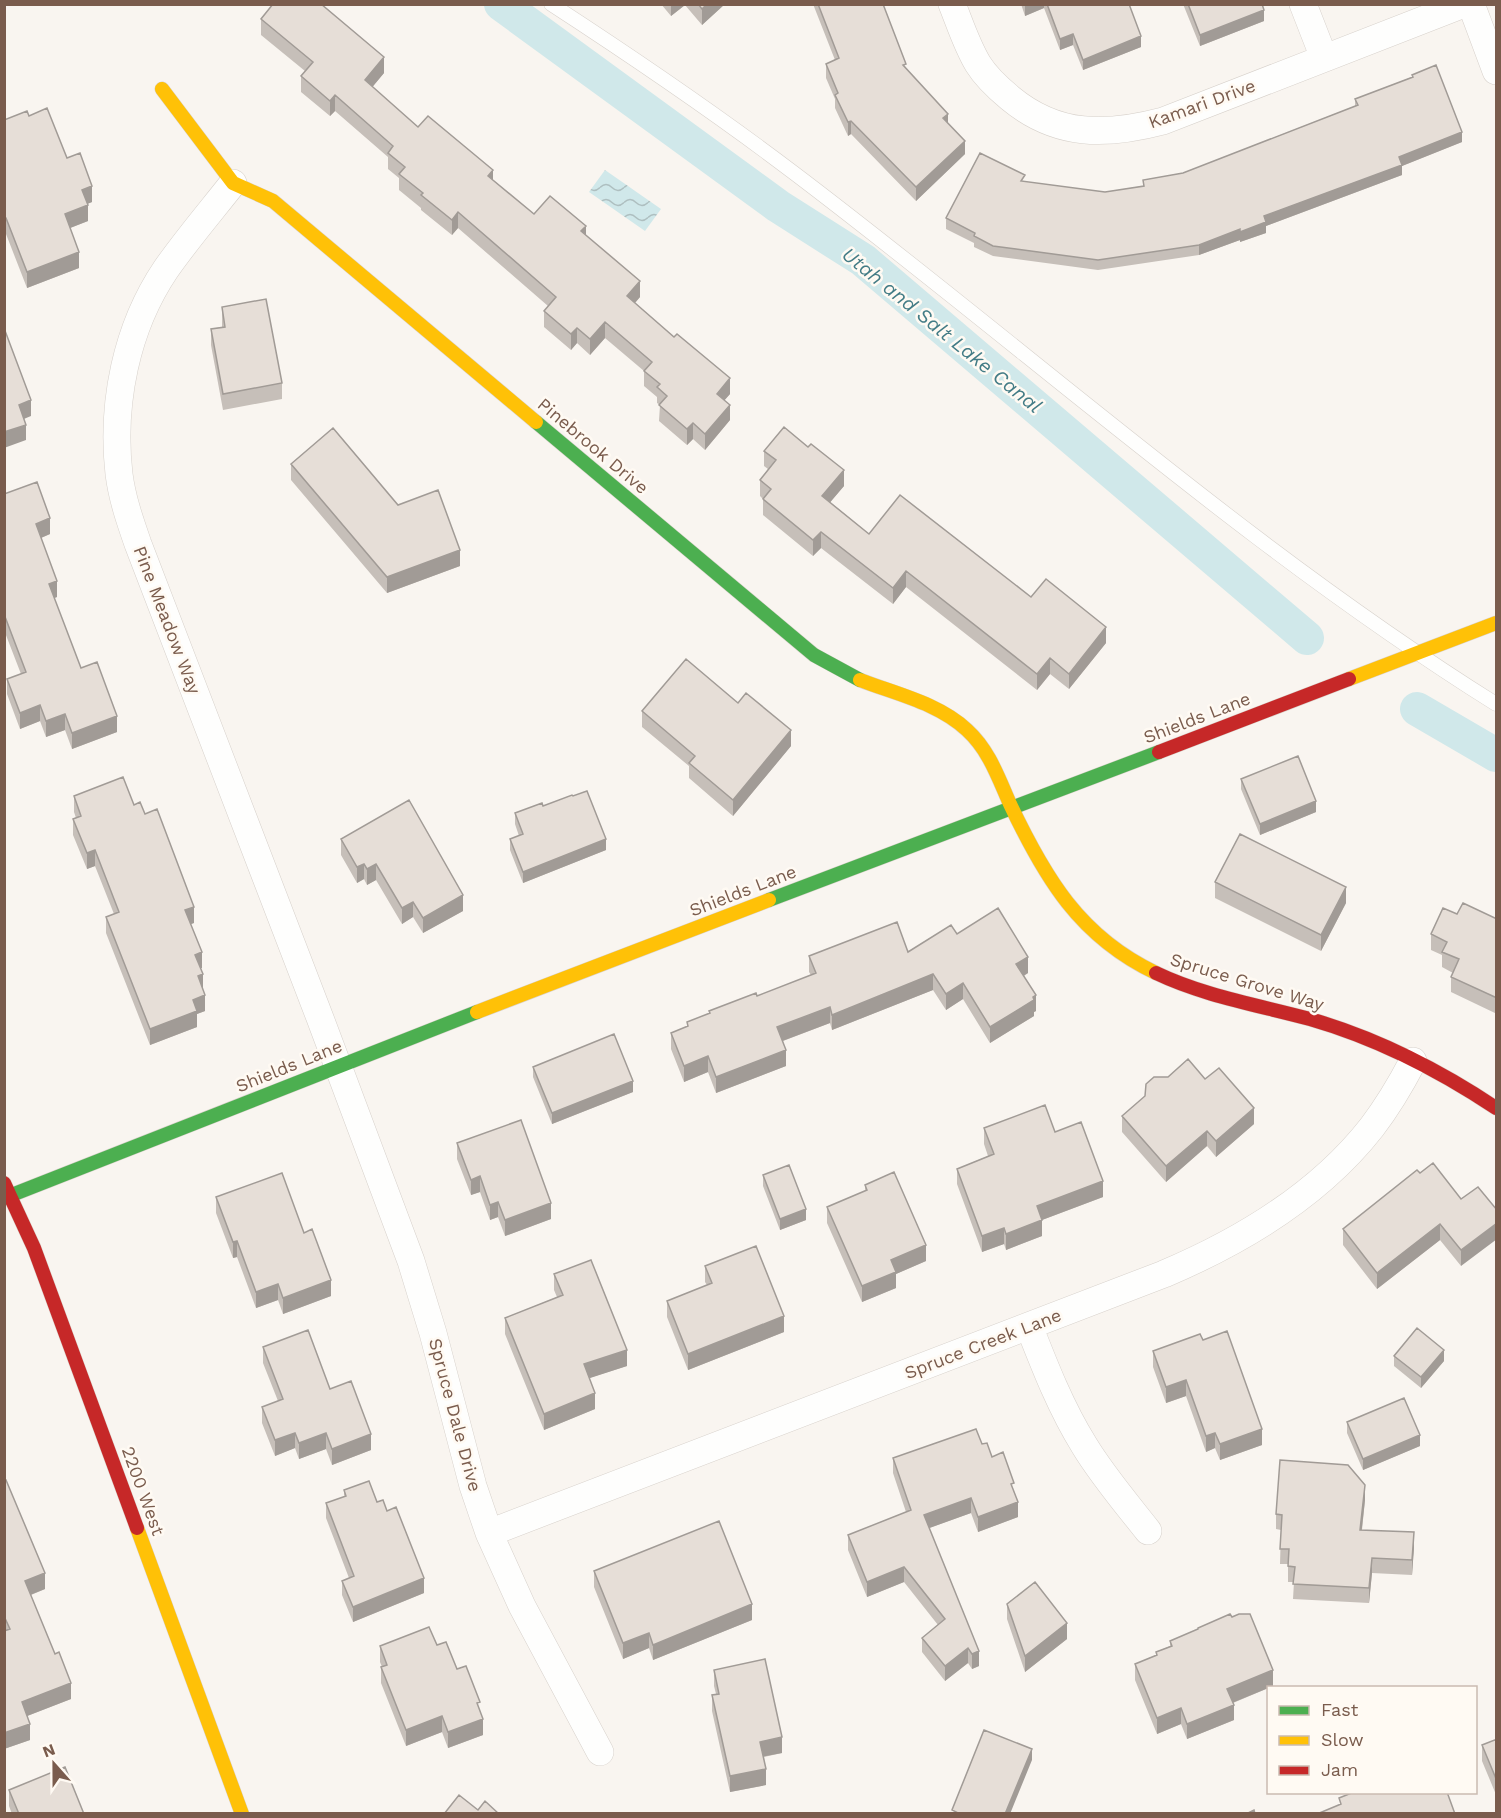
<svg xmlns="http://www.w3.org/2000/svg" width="1501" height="1818" font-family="'Work Sans',sans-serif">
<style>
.water{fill:url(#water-waves)}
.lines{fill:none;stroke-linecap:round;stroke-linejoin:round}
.canal{stroke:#d0e8ea;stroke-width:34}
.lane-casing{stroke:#d7d1cb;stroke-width:15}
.street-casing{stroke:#d7d1cb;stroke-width:28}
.fast-casing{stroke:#d9d2cb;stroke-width:15}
.slow-casing{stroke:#d9d2cb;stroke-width:15}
.jam-casing{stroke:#d9d2cb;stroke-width:15}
.lane{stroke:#fefefd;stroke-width:14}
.street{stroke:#fefefd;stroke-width:27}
.fast{stroke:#4caf50;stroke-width:14}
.slow{stroke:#ffc107;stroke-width:14}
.jam{stroke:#c62828;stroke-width:14}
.wall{fill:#c6bfb9}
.shaded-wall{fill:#a19b96}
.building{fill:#e6ded7;stroke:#a19b96;stroke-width:1.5}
.labels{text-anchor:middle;stroke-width:5;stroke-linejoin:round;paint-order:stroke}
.street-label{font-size:18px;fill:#7a5c4d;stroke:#fffaf3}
.water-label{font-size:20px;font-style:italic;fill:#437c86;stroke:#fffaf3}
</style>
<defs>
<pattern id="water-waves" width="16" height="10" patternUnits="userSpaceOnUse" patternTransform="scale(1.5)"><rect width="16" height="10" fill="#d0e8ea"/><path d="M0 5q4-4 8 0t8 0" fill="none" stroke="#aebfc0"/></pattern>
</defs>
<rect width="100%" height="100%" fill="#f9f5f0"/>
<path class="water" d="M605 170 661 209 645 231 589 192Z"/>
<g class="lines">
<path class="canal" d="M501 4 778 206 863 260 1307 638
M1417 709 1496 755"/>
<g class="lane-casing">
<path id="lane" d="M551 4C634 58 715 113 794 173 1028 350 1247 548 1496 704"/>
</g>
<g class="street-casing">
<path id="street" d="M952 4C960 24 967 46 978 64 986 77 998 88 1010 98 1057 137 1106 136 1163 121L1464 4
M1303 4 1324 58
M1471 4 1496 71
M233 183C211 211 187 239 166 269 126 328 111 404 119 474 122 498 130 521 138 544L320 1018 411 1261 433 1333 473 1486 489 1533 522 1606 600 1752
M1029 1326C1045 1367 1061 1408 1084 1445 1102 1475 1126 1503 1148 1531
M489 1533 1164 1274C1242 1241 1319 1195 1372 1127 1388 1106 1401 1084 1413 1061"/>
</g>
<g class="fast-casing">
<path id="fast" d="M536 422 814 655 860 680
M769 900 1159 752
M4 1198 477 1012"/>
</g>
<g class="slow-casing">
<path id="slow" d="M162 89 233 183 273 201 536 422
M1349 679 1496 623
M860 680C896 694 938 703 967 730 989 750 998 777 1010 804 1045 878 1080 937 1156 973
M477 1012 769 900
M137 1528 242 1814"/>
</g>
<g class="jam-casing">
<path id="jam" d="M1159 752 1349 679
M1156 973C1204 996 1258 1005 1310 1019 1376 1038 1439 1070 1496 1108
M4 1183 34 1248 137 1528"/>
</g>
<use href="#lane" class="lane"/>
<use href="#street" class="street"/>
<use href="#fast" class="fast"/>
<use href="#slow" class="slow"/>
<use href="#jam" class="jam"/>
</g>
<path class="wall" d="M661 4H725L702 25 685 5 671 16Z
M813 4H883L906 69 948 123 965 154 916 201 851 134 848 136 835 108V99L826 78V64L835 60Z
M1021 4H1129L1141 47 1083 70 1073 45 1060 50 1044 8 1025 16Z
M1183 4H1262L1264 21 1200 46Z
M261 19 384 73 372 87 418 127 493 180 534 214 586 235 640 297 635 303 730 394 724 400 730 420 705 450 693 439 687 445 659 421 660 405 657 403V397L644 386V371L605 338 590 355 577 343 571 350 544 327V311L548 306 458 228 452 235 421 210V208L399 190V178L388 169V157L335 111 330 116 301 92V76L305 71 261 35Z
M1412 75 1462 142 1402 166V175L1266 226V233L1240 242V240L1199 255 1098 270 993 256 974 247V243L946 229V218L1025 182 1105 192 1143 186V180L1183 173 1355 106V99L1412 77Z
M29 116 67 158 92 202 87 204 88 221 70 228 79 268 27 288 6 234H4V120Z
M222 307 282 383V399L223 410 211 345V329L222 327Z
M764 451 844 486 830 502 869 534 1031 597 1106 643 1069 689 1050 674 1037 690 906 587 893 604 821 548 813 556 763 515V499L760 496V480L768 469 764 466Z
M291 464 398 505 460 566 387 593 291 480Z
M4 494 50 534 41 538 57 597 54 598 81 668 117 732 72 749 65 730 46 737 40 721 20 729 7 694V679L21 674 4 630Z
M642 711 791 746 733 816 689 778V766L642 727Z
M1241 779 1316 812 1260 835 1241 789Z
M74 796 134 805 194 923 191 924 202 968H201L205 1011 197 1014V1027L150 1045 106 933V917L114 914 95 866 87 869 73 835V819L76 818 74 812Z
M543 806 606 850 523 883 510 850V839L519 836 515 824V813Z
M341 839 463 911 423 933 413 917 402 924 376 880 367 885 364 879 357 883 341 855Z
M1215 882 1346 903 1321 951 1215 898Z
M1457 914 1497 919V1014L1451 992V977L1453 973 1442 967V955L1431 950V934Z
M957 934 1028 973 1024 976 1036 1011 1034 1012V1016L990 1043 963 999 946 1010 933 990 832 1030 830 1023 783 1041 786 1066 716 1093 708 1072 684 1082 671 1049V1033L687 1027V1022L709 1014V1011L757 996 811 975 809 972V956L908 952Z
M533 1067 633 1092 552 1124 533 1077Z
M1205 1079 1254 1124 1216 1157 1207 1146 1166 1182 1122 1132V1116Z
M984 1128 1055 1132 1103 1197 1042 1220V1236L1006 1250 1004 1244 982 1252 957 1184V1169L988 1156 984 1144Z
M457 1143 551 1219 505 1236 498 1217 490 1220 480 1192 471 1195 457 1159Z
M1420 1173 1461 1199 1478 1187 1461 1266 1440 1240 1377 1289 1343 1245V1229Z
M763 1175 806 1220 780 1230 763 1186Z
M865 1185 926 1261 896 1274V1288L862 1302 827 1223V1207L865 1191Z
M216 1197 304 1233 331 1296 283 1314 278 1300 256 1308 237 1257 233 1258 216 1213Z
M705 1266 784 1332 688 1370 667 1317V1301L707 1285 705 1282Z
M554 1274 627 1366 589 1378 595 1409 544 1430 505 1334V1318L557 1297 554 1290Z
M1203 1340 1262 1445 1220 1460 1215 1448 1206 1452 1186 1396 1166 1403 1153 1367V1351Z
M263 1347 330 1389 371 1450 332 1465 326 1449 299 1459 295 1448 275 1456 262 1423V1407L278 1401 263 1363Z
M1394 1356 1444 1361 1421 1388 1394 1366Z
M1347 1422 1420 1446 1363 1470 1347 1433Z
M982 1444 992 1457 1014 1491 1018 1517 978 1532 971 1513 929 1528 979 1666 972 1669 968 1663 945 1681 922 1652V1638L938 1625 904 1582 867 1597 848 1550V1535L906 1512 893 1473V1458Z
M4 1481 45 1589 31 1595 71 1699 27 1716 30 1740 4 1749Z
M344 1490 377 1502 387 1511 424 1593 353 1622 342 1595V1581L349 1578 326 1518V1503L344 1497Z
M1365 1500 1362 1530 1414 1547 1412 1575 1372 1573 1369 1603 1293 1599 1294 1582H1288V1564H1280L1281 1530 1276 1529V1514Z
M594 1571 752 1620 653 1660 649 1648 623 1659 594 1587Z
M1007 1604 1067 1639 1025 1672 1007 1619Z
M1232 1617 1273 1686 1233 1703 1234 1720 1187 1739 1181 1724 1157 1734 1135 1680V1664L1156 1655V1652L1170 1646V1641L1198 1630V1628Z
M437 1645 457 1669 480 1711 483 1735 448 1748 442 1732 406 1746 381 1683V1667H382L380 1662V1646Z
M714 1670 782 1753 764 1757 766 1785 730 1792 712 1711V1695L716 1694 714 1686Z
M1497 1739V1797L1482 1761V1745Z
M9 1790 84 1814H12L9 1806Z"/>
<path class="shaded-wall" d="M671 4H685V5L671 16Z
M707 4H725L702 25V9Z
M1027 4H1044V8L1025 16V5Z
M1264 10V21L1200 46V35Z
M1073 34V45L1060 50V39Z
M1141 36V47L1083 70V60Z
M384 57V73L365 96V80Z
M335 95V111L330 116V101Z
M948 114V127L943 118Z
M851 121V134L848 136V122Z
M1462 132V142L1402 166V175L1266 226V233L1240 242V232L1264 216 1399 157Z
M965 141V154L916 201V187Z
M493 170V186L488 176Z
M92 186V202L82 206V190Z
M88 205V221L65 230V214Z
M458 212V228L452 235V220Z
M4 218H6V234H4Z
M586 226V241L581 231Z
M1240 229V240L1199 255V245Z
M79 252V268L27 288V272Z
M640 281V297L627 312V296Z
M605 322V338L590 355V339Z
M577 328V343L571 350V334Z
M730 378V394L717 409V394Z
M31 400V416L19 421V405Z
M730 405V420L705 450V434Z
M693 423V439L687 445V429Z
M26 425V440L4 448V432Z
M844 470V486L822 512V496Z
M50 518V534L36 540V524Z
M821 532V548L813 556V540Z
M460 550V566L387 593V577Z
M906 571V587L893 604V588Z
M57 581V597L49 600V584Z
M1106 627V643L1069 689V674Z
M1050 658V674L1037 690V674Z
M40 705V721L20 729V713Z
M65 714V730L46 737V721Z
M117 716V732L72 749V733Z
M791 730V746L733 816V800Z
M1316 801V812L1260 835V824Z
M606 839V850L523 883V872Z
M95 850V866L87 869V853Z
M364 864V879L357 883V867Z
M376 864V880L367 885V869Z
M1346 887V903L1321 951V935Z
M463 895V911L423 933V918Z
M413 902V917L402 924V908Z
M194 907V923L185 926V910Z
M202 952V968L195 970V955Z
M1028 957V973L1016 980V964Z
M203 974V990L198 976Z
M933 974V990L832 1030V1015Z
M963 983V999L946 1010V994Z
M205 995V1011L197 1014V1027L150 1045V1029L193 1000Z
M1036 995V1011L1034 1012V1016L990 1043V1027Z
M830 1007V1023L777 1043V1027Z
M786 1050V1066L716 1093V1077Z
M708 1056V1072L684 1082V1066Z
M633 1081V1092L552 1124V1113Z
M1254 1108V1124L1216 1157V1141Z
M1207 1131V1146L1166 1182V1166Z
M480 1176V1192L471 1195V1180Z
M1103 1181V1197L1042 1220V1236L1006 1250V1234L1037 1206Z
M498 1202V1217L490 1220V1205Z
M551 1203V1219L505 1236V1220Z
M806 1209V1220L780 1230V1219Z
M1497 1223V1239L1461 1266V1250Z
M1440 1224V1240L1377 1289V1273Z
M1004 1228V1244L982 1252V1236Z
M237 1241V1257L233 1258V1242Z
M926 1245V1261L896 1274V1288L862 1302V1286L891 1260Z
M331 1280V1296L283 1314V1298Z
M278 1284V1300L256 1308V1292Z
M784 1316V1332L688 1370V1354Z
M627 1350V1366L584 1380V1364Z
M1444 1350V1361L1421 1388V1377Z
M1186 1380V1396L1166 1403V1387Z
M595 1393V1409L544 1430V1414Z
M1262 1429V1445L1220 1460V1444Z
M295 1433V1448L275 1456V1440Z
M326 1433V1449L299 1459V1443Z
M1215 1433V1448L1206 1452V1436Z
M371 1434V1450L332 1465V1449Z
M1420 1435V1446L1363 1470V1459Z
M1365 1485V1500L1360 1545V1530Z
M971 1498V1513L924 1530V1515Z
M1018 1502V1517L978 1532V1517Z
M1414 1532V1547L1412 1575V1560Z
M1372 1558V1573L1369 1603V1588Z
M904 1567V1582L867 1597V1582Z
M45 1573V1589L25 1597V1581Z
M424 1578V1593L353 1622V1607Z
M752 1604V1620L653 1660V1645Z
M1067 1623V1639L1025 1672V1656Z
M649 1633V1648L623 1659V1643Z
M968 1648V1663L945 1681V1666Z
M979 1651V1666L972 1669V1654Z
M1273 1670V1686L1227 1705V1689Z
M71 1683V1699L22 1718V1702Z
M1234 1705V1720L1187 1739V1724Z
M1181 1708V1724L1157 1734V1718Z
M442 1716V1732L406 1746V1730Z
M483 1719V1735L448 1748V1732Z
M30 1724V1740L4 1749V1733Z
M782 1737V1753L760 1757V1742Z
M1032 1749V1760L1010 1814H1005Z
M766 1769V1785L730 1792V1776Z"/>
<path class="building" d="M273 4H321L384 57 365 80 418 127 428 116 493 170 488 176 534 214 550 196 586 226 581 231 640 281 627 296 674 337 677 334 730 378 717 394 730 405 705 434 693 423 687 429 659 405 667 396 657 387 660 384 644 371 652 362 605 322 590 339 577 328 571 334 544 311 556 297 458 212 452 220 421 195 423 193 399 174 405 167 388 153 393 146 335 95 330 101 301 76 313 62 261 19Z
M698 4H707L702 9Z
M818 4H883L906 64 903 65 948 114 943 118 965 141 916 187 851 121 848 122 835 95 838 93 826 64 839 58Z
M1047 4H1129L1141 36 1083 60 1073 34 1060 39Z
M1188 4H1262L1264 10 1200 35Z
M1436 65 1462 132 1399 157 1402 165 1264 216 1266 222 1240 232V229L1199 245 1098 260 993 246 974 236 975 233 946 218 980 153 1025 175 1021 181 1105 192 1144 186 1143 180 1183 173 1358 105 1355 99 1413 77 1412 75Z
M47 108 67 158 80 153 92 186 82 190 88 205 65 214 79 252 27 272 6 218H4V120L27 111 29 116Z
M266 299 282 383 223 394 211 329 225 327 222 307Z
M4 328 31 400 19 405 26 425 4 432Z
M784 427 808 447 811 444 844 470 822 496 869 534 900 495 1031 597 1046 579 1106 627 1069 674 1050 658 1037 674 906 571 893 588 821 532 813 540 763 499 771 489 760 480 776 460 764 451Z
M333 428 398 505 438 490 460 550 387 577 291 464Z
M37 482 50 518 36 524 57 581 49 584 81 668 97 662 117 716 72 733 65 714 46 721 40 705 20 713 7 679 26 672 4 614V494Z
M686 659 738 703 746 693 791 730 733 800 689 763 695 756 642 711Z
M1298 756 1316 801 1260 824 1241 779Z
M123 777 134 805 140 802 145 814 157 809 194 907 185 910 202 952 195 955 203 974 198 976 205 995 193 1000 197 1011 150 1029 106 917 119 912 95 850 87 853 73 819 81 816 74 796Z
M587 791 606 839 523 872 510 839 523 834 515 813 542 803 543 806 572 795 573 796Z
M409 800 463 895 423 918 413 902 402 908 376 864 367 869 364 864 357 867 341 839Z
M1240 834 1346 887 1321 935 1215 882Z
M1463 903 1497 919V998L1451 977 1459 959 1442 952 1447 942 1431 934 1443 908 1457 914Z
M998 908 1028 957 1016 964 1036 995 1033 997 1034 1000 990 1027 963 983 946 994 933 974 832 1015 830 1007 777 1027 786 1050 716 1077 708 1056 684 1066 671 1033 688 1026 687 1022 710 1013 709 1011 756 993 757 996 816 973 809 956 897 922 908 952 951 925 957 934Z
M614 1034 633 1081 552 1113 533 1067Z
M1188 1059 1205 1079 1219 1068 1254 1108 1216 1141 1207 1131 1166 1166 1122 1116 1145 1096 1146 1084 1154 1077H1168Z
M1045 1105 1055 1132 1081 1122 1103 1181 1037 1206 1042 1220 1006 1234 1004 1228 982 1236 957 1169 994 1154 984 1128Z
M521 1120 551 1203 505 1220 498 1202 490 1205 480 1176 471 1180 457 1143Z
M1433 1163 1461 1199 1478 1187 1497 1210V1223L1461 1250 1440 1224 1377 1273 1343 1229 1417 1170 1420 1173Z
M789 1165 806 1209 780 1219 763 1175Z
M894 1172 926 1245 891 1260 896 1272 862 1286 827 1207 867 1190 865 1185Z
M282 1173 304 1233 312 1229 331 1280 283 1298 278 1284 256 1292 237 1241 233 1242 216 1197Z
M756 1246 784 1316 688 1354 667 1301 712 1283 705 1266Z
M591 1260 627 1350 584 1364 595 1393 544 1414 505 1318 563 1295 554 1274Z
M1417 1328 1444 1350 1421 1377 1394 1356Z
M308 1330 330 1389 351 1381 371 1434 332 1449 326 1433 299 1443 295 1433 275 1440 262 1407 283 1399 263 1347Z
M1227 1331 1262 1429 1220 1444 1215 1433 1206 1436 1186 1380 1166 1387 1153 1351 1200 1334 1203 1340Z
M1404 1398 1420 1435 1363 1459 1347 1422Z
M976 1429 982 1444 987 1443 992 1457 1003 1452 1014 1483 1011 1484 1018 1502 978 1517 971 1498 924 1515 979 1651 972 1654 968 1648 945 1666 922 1638 945 1619 904 1567 867 1582 848 1535 911 1510 893 1458Z
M1280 1460 1348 1465 1365 1485 1360 1530 1414 1532 1412 1560 1372 1558 1369 1588 1293 1584 1295 1567 1288 1566 1289 1549H1280L1282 1515 1276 1514Z
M6 1480 45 1573 25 1581 55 1654 59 1652 71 1683 22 1702 30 1724 4 1733V1631L10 1629 4 1616V1481Z
M369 1481 377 1502 383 1500 387 1511 396 1507 424 1578 353 1607 342 1581 354 1576 326 1503 346 1496 344 1490Z
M719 1521 752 1604 653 1645 649 1633 623 1643 594 1571Z
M1035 1582 1067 1623 1025 1656 1007 1604Z
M1230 1614 1232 1617 1239 1614H1250L1273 1670 1227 1689 1234 1705 1187 1724 1181 1708 1157 1718 1135 1664 1157 1655 1156 1652 1172 1646 1170 1641 1198 1629V1628Z
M429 1627 437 1645 446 1642 457 1669 466 1666 480 1702 477 1703 483 1719 448 1732 442 1716 406 1730 381 1667 387 1665 380 1646Z
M765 1659 782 1737 760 1742 766 1769 730 1776 712 1695 719 1694 714 1670Z
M984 1730 1032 1749 1005 1814H960L952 1810Z
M1497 1739V1781L1482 1745Z
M65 1767 84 1814H19L9 1790Z
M1354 1792H1447L1455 1814H1317L1341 1804 1339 1798Z
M459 1795 478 1810 485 1801 499 1814H444Z
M1254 1810 1255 1814H1246Z"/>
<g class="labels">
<g class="street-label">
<text transform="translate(1202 104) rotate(-20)" y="6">Kamari Drive</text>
<text transform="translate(593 446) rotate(40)" y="6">Pinebrook Drive</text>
<text transform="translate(167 620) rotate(69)" y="6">Pine Meadow Way</text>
<text transform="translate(1197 718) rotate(-21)" y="6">Shields Lane</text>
<text transform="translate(743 891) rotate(-21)" y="6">Shields Lane</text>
<text transform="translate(1247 982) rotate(17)" y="6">Spruce Grove Way</text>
<text transform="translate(289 1066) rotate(-22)" y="6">Shields Lane</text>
<text transform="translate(983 1344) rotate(-21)" y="6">Spruce Creek Lane</text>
<text transform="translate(455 1415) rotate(75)" y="6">Spruce Dale Drive</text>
<text transform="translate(143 1491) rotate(70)" y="6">2200 West</text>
</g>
<g class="water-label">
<text transform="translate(942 330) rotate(39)" y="7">Utah and Salt Lake Canal</text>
</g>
</g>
<rect width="1501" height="1818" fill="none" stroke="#7a5c4d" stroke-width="12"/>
<rect x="1267" y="1686" width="210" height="108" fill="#fffaf3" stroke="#cabbb1" stroke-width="1.5"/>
<rect x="1279" y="1706" width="30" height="9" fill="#4caf50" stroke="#cabbb1" stroke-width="1.5"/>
<text x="1321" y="1716" font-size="18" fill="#7a5c4d">Fast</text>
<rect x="1279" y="1736" width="30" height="9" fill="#ffc107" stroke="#cabbb1" stroke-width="1.5"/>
<text x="1321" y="1746" font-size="18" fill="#7a5c4d">Slow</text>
<rect x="1279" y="1766" width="30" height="9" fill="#c62828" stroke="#cabbb1" stroke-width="1.5"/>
<text x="1321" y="1776" font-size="18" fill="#7a5c4d">Jam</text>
<g transform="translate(54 1764) rotate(339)" stroke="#fffaf3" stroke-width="4.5" paint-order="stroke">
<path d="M0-4.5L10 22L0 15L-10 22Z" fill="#7a5c4d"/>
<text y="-9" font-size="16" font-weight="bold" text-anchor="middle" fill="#7a5c4d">N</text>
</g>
</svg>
